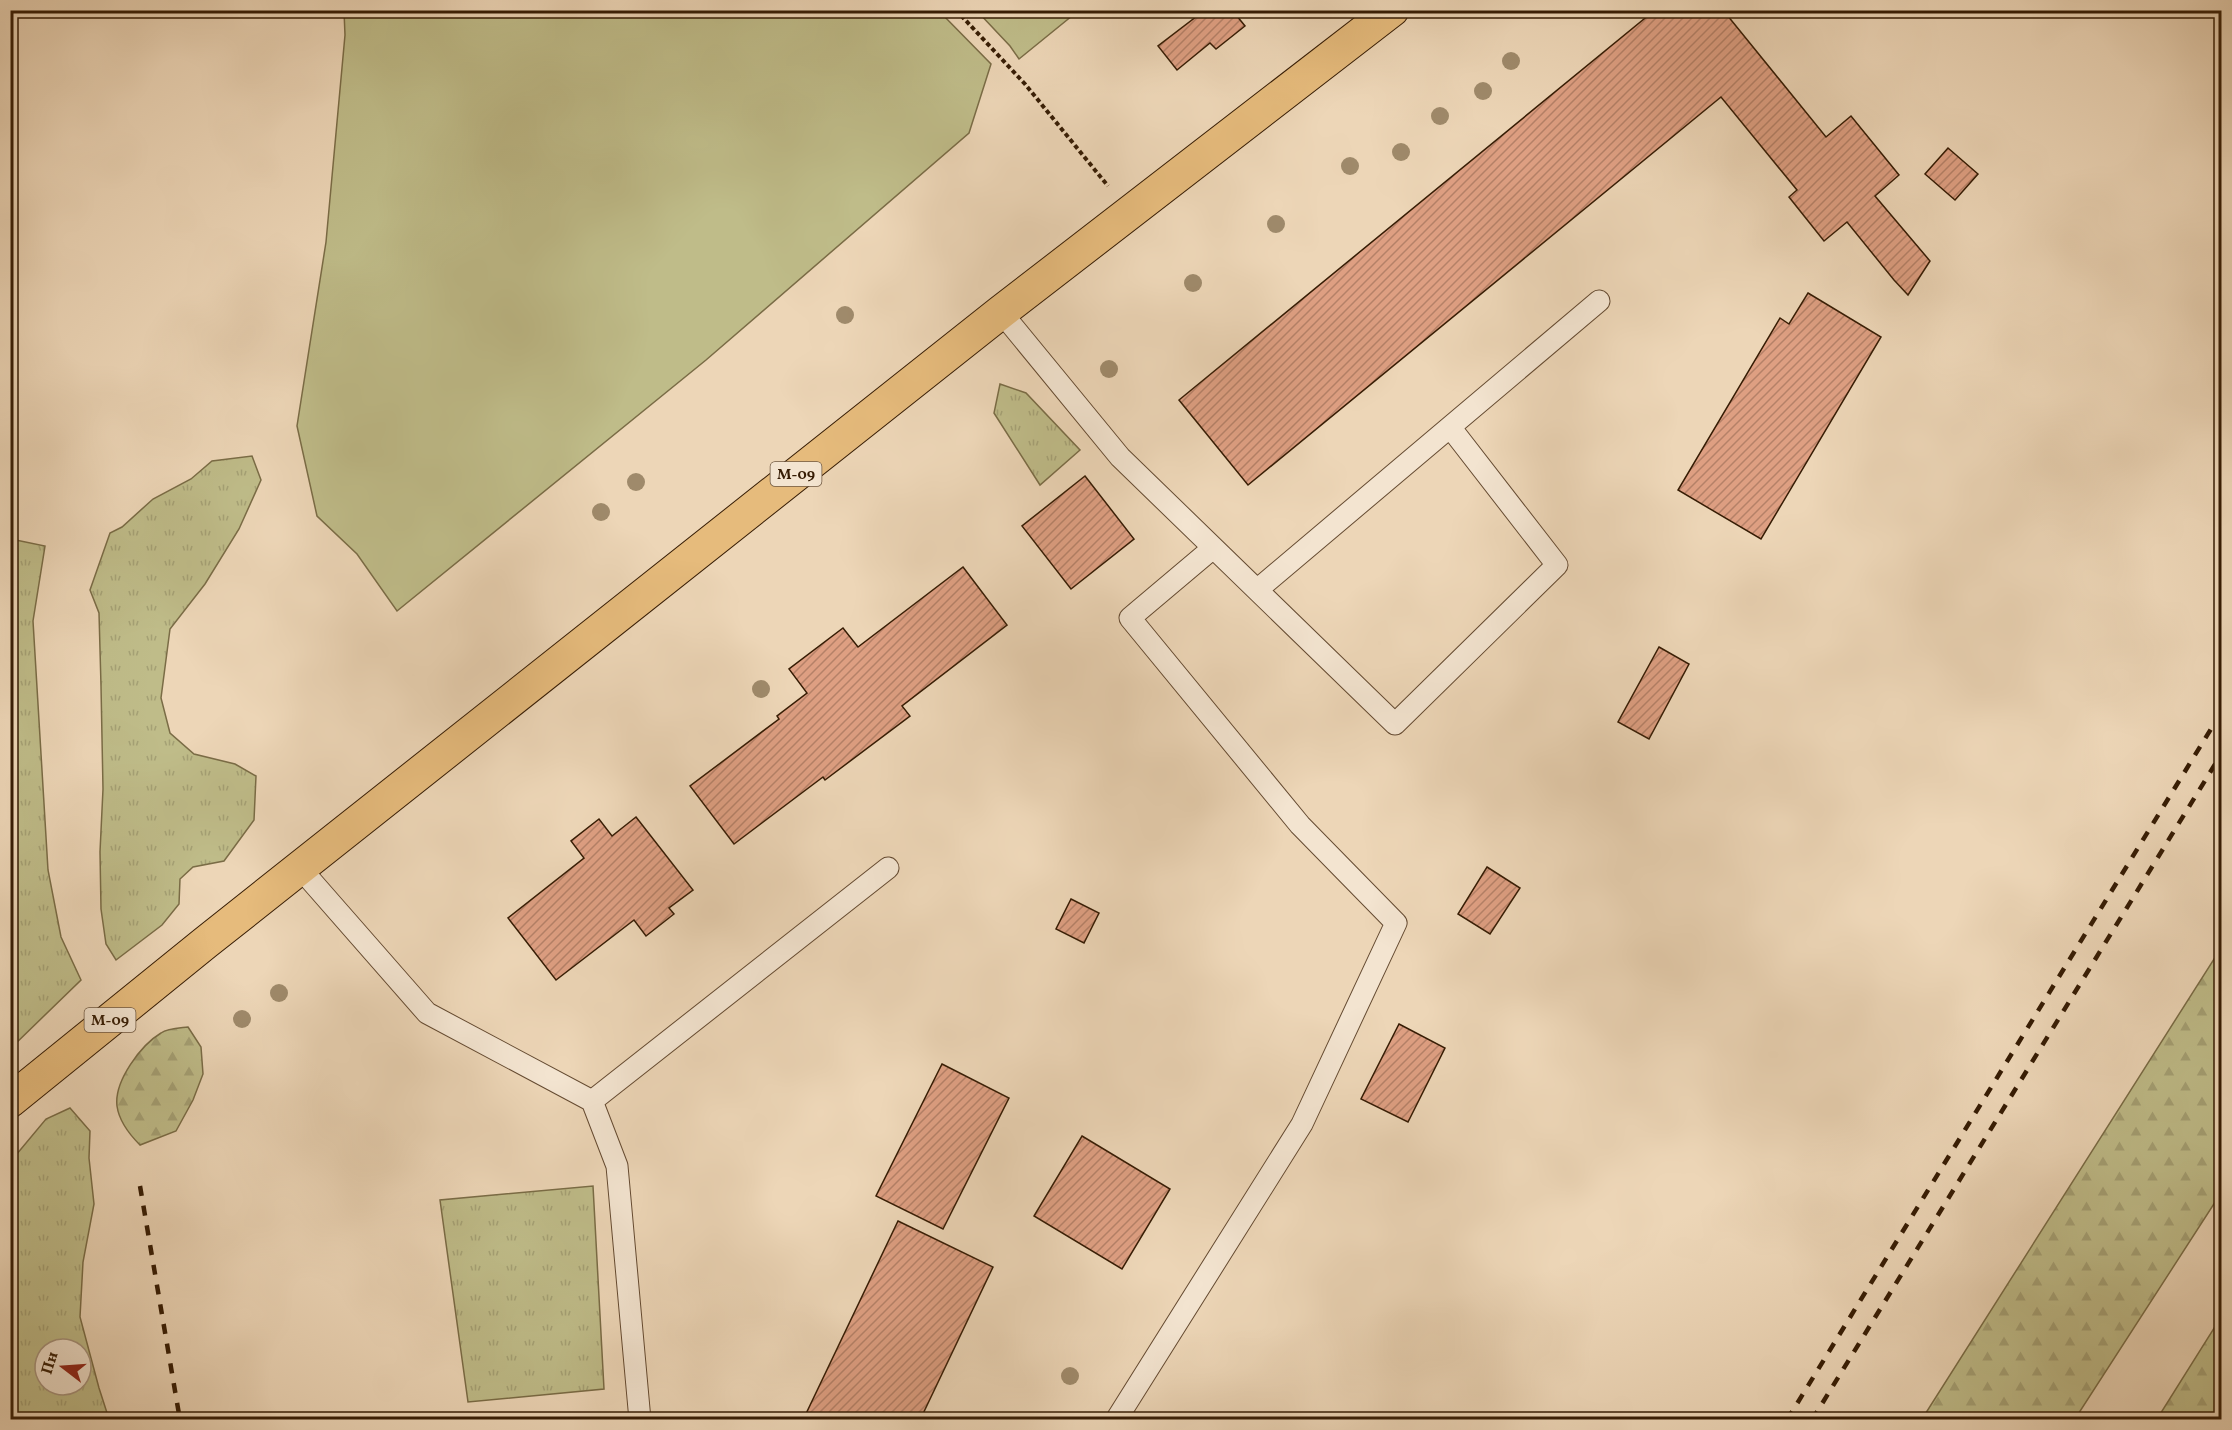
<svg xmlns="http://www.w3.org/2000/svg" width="2232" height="1430" font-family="Vollkorn,serif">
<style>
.grass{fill:url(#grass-tufts);stroke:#7a6c46;stroke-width:1.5;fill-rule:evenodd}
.forest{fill:url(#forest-firs);stroke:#7a6c46;stroke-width:1.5}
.garden{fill:#bfbc89;stroke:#7a6c46;stroke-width:1.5}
.building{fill:url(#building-hatch);stroke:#361c04;stroke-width:1.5}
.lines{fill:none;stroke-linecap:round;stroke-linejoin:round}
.service-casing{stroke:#644a31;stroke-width:23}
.trunk-casing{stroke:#361c04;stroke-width:35}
.path{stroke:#361c04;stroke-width:4;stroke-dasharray:4.5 3;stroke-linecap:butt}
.service{stroke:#f3e4d0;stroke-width:21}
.trunk{stroke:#e6bb7c;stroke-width:33}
.rail{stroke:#361c04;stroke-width:4.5;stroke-dasharray:10 10;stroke-linecap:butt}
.tree{fill:#9f8a6b}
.labels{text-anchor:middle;stroke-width:6;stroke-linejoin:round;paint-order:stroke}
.shield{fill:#f3e4d0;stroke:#6f5841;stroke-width:1.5}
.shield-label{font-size:15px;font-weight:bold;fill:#361c04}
</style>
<defs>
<pattern id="grass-tufts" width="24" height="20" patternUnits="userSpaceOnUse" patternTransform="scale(1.5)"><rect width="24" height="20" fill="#bfbc89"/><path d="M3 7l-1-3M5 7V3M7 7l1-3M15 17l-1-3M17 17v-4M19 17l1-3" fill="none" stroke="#a5a175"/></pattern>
<pattern id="forest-firs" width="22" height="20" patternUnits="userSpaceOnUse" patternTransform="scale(1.5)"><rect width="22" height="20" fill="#bfbc89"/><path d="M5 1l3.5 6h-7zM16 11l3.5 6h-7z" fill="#a5a175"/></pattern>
<pattern id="building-hatch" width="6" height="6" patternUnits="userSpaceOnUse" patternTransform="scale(1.5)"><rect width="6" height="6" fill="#de9f82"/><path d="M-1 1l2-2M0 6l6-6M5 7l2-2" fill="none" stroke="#b58168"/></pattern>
</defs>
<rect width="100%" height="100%" fill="#edd6b7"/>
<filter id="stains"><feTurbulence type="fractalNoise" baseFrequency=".00333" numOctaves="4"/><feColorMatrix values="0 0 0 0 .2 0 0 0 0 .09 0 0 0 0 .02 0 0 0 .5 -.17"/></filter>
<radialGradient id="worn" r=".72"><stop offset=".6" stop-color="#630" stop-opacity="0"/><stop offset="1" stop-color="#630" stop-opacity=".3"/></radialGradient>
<path class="grass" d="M1000 384 1026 393 1080 450 1040 485 994 413Z
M252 456 261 480 239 529 205 584 170 629 161 698 170 733 194 754 235 764 256 776 254 820 224 861 193 867 180 879 179 904 162 925 116 960 106 944 101 909 100 852 103 789 101 686 99 613 90 590 110 533 122 527 153 499 191 479 212 461Z
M11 539 45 546 33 621 48 870 61 937 81 980 11 1048Z
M70 1108 90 1131 89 1158 94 1204 83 1262 80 1317 99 1388 109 1419H11V1161L46 1119ZM45 1349H81V1385H45Z
M593 1186 604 1389 468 1402 440 1200Z"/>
<path class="forest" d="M2221 948V1193L2075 1419H1922Z
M188 1027 201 1047 203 1074 193 1100 176 1131 140 1145C130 1135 119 1121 117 1106 114 1081 141 1045 161 1033 168 1028 180 1028 188 1027Z
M2221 1317V1419H2157Z"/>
<path class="garden" d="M344 11H939L991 64 969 133 706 360 397 611 357 554 317 516 297 426 326 242 345 35Z
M977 11H1078L1019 59 1010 46Z"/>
<path class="building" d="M1205 10H1232L1245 26 1216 49 1210 43 1177 70 1158 46Z
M1655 10H1723L1826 137 1851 116 1899 175 1875 196 1930 261 1908 295 1894 280 1847 222 1824 241 1789 197 1797 190 1721 97 1248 485 1179 400Z
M1948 148 1978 174 1955 200 1925 174Z
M1808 293 1881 337 1761 539 1678 490 1780 318 1789 324Z
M1085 476 1134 539 1071 589 1022 526Z
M963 567 1007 625 902 706 910 716 825 780 823 777 734 844 690 786 779 719 777 716 807 693 789 669 843 628 858 647Z
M1659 647 1689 664 1649 739 1618 722Z
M636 817 693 890 669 908 674 914 646 936 634 920 556 980 508 918 584 858 571 841 599 819 612 836Z
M1487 867 1520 888 1490 934 1458 914Z
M1071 899 1099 913 1084 943 1056 929Z
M1399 1024 1445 1048 1408 1122 1361 1099Z
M942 1064 1009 1098 943 1229 876 1196Z
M1082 1136 1170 1189 1122 1269 1034 1216Z
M898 1221 993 1267 920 1420H803Z"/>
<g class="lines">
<g class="service-casing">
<path id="service" d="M1001 312 1120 457 1395 724 1557 565 1450 427
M1257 590 1599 301
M300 868 427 1013 592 1101 888 868
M592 1101 617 1166 640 1420
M1116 1420 1302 1124 1396 923 1300 825 1130 618 1213 548"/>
</g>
<g class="trunk-casing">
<path id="trunk" d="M10 1101 205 943 1001 312 1392 10"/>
</g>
<path class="path" d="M956 10 1025 84 1108 186"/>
<use href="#service" class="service"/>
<use href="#trunk" class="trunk"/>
<path class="rail" d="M140 1186 180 1420
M1787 1420 2222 711
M1812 1420 2222 753"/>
</g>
<g class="tree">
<circle cx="1511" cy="61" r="9"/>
<circle cx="1483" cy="91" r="9"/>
<circle cx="1440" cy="116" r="9"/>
<circle cx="1401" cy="152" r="9"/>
<circle cx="1350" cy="166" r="9"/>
<circle cx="1276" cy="224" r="9"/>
<circle cx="1193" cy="283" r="9"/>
<circle cx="845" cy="315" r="9"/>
<circle cx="1109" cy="369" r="9"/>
<circle cx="636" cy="482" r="9"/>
<circle cx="601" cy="512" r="9"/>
<circle cx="761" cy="689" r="9"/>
<circle cx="279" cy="993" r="9"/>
<circle cx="242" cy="1019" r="9"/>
<circle cx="1070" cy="1376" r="9"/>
</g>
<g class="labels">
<g class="shield">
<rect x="770.5" y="462" width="51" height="24" rx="4.5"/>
<rect x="84.5" y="1008" width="51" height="24" rx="4.5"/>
</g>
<g class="shield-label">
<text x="796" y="479">М-09</text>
<text x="110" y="1025">М-09</text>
</g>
</g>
<rect width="2232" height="1430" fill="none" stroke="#edd6b7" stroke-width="36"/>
<rect x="12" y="12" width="2208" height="1406" fill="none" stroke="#361c04" stroke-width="3"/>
<rect x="18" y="18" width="2196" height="1394" fill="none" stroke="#361c04" stroke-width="1.5"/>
<g transform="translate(63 1367) rotate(287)"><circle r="28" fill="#f3e4d0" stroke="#a7947e" stroke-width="1.5"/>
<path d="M0-4.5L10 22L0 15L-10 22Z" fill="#8f2418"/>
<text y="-9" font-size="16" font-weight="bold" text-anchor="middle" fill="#361c04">Пн</text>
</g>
<rect width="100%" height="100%" filter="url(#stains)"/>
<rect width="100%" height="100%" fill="url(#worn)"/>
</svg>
